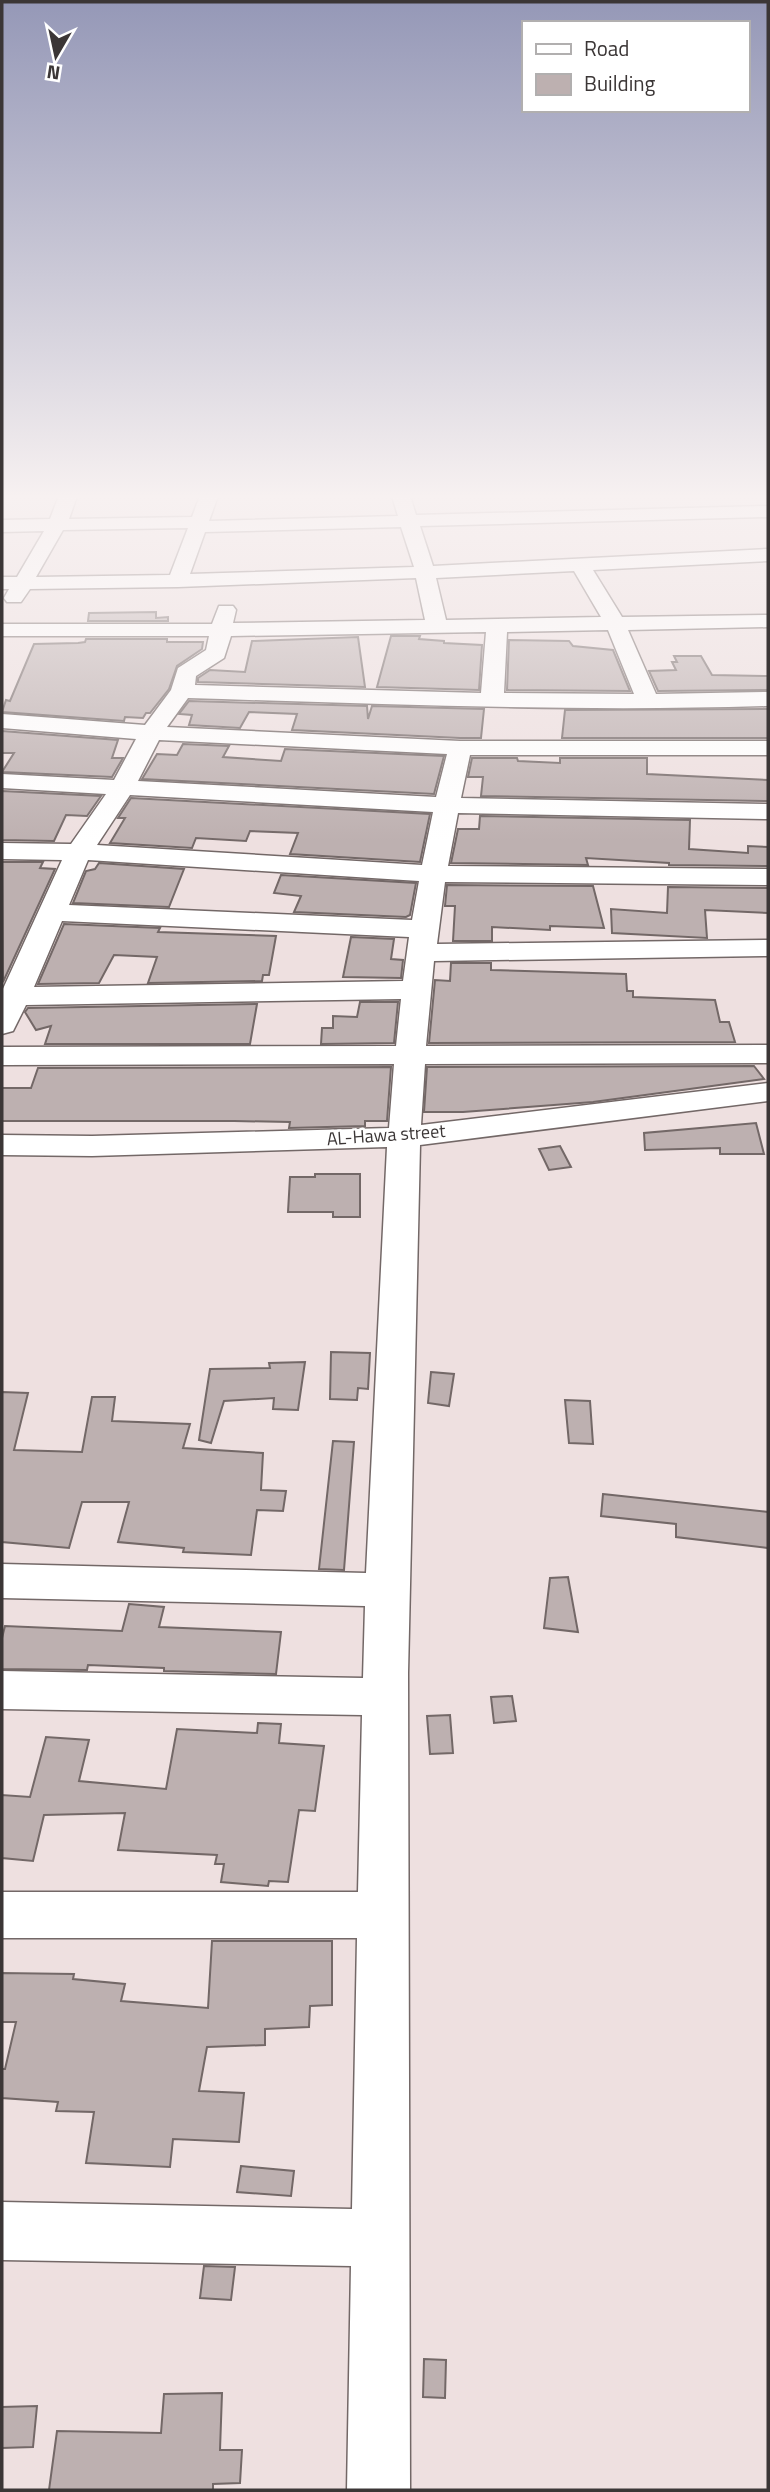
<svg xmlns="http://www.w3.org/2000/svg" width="770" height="2492" font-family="'Titillium Web',sans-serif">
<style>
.building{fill:#bdb0b0;stroke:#736867;stroke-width:2}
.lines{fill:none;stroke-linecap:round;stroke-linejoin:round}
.minor-casing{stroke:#736867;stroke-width:3}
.minor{fill:#fff;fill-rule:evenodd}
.labels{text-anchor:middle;stroke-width:5;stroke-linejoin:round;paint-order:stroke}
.street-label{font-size:18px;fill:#3b3636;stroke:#fff}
</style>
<rect width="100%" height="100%" fill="#eee0e0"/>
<path class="building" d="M156 612V618L168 617V621H88L89 613Z
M391 636H420L419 639 444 641V643L482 645 479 690 377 687Z
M358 637 365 687 198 682V678L210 670 245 672 252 641Z
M86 639H167V642H203L202 649 177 666 169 689 150 713H146L143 718 125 717 124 721 2 712 6 700 10 701 34 644 78 643 85 642Z
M509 640 569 641 573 646 613 650 630 691 507 690Z
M674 656H701L712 675 768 676V690L658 691 649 671 676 670 672 662H677Z
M189 701 367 706 368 719 372 706 484 709 481 738H460L292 730 297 714 249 712 240 728 189 725 192 715 179 714Z
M768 709V738H562L565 710Z
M2 731 118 740 112 758H123L112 777 2 772 14 753H2Z
M183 744 229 746 223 757 281 761 285 749 444 756 434 794 142 779 157 754 177 755Z
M472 758H517L518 761 560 763V758H647V774L768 780V801L481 796 483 777H468Z
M2 791 101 796 87 816 66 815 54 841 2 840Z
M131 798 430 814 420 862 290 854 298 833 250 831 246 841 196 838 192 848 110 843 125 818H118Z
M480 816 690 820 689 849 748 853V846L768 847V866L669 865V863L586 858 588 865 451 863 458 829H479Z
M2 862H43L40 868 55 869 3 982Z
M99 863 184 869 169 907 73 903 86 871 95 869Z
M281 875 416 883 410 915 406 917 294 912 301 896 274 893Z
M447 885 593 886 604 928 550 926V930L492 927V941H453L455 906H445Z
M668 887 768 888V913L705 910 707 938 612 933 611 909 667 913Z
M64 924 160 928 158 932 276 936 269 975H263L262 981 148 983 157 957 114 955 99 983 38 984Z
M351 937 394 939 391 959 403 960 401 978 343 977Z
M451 963H491V970L626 974 627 991H633V997L715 1000 720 1022H729L735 1042 429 1043 435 980 450 981Z
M360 1002H398L394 1043 321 1044 322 1028H333V1016L357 1017Z
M257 1004 250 1044H45L51 1026 36 1030 25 1012 28 1008Z
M754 1066 764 1079 593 1102 463 1112H424L427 1067Z
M391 1067 387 1121H365V1126L289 1128 290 1122 234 1121H2V1088H31L38 1068Z
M756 1123 764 1154H720V1148L645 1150 644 1133Z
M560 1146 571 1167 549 1170 539 1149Z
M315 1174H360V1217H333V1212H288L290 1177H315Z
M331 1352 370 1353 368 1389 358 1388 357 1400 330 1399Z
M305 1362 298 1410 273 1409 274 1398 224 1401 211 1443 199 1440 210 1369 270 1368 269 1363Z
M431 1372 454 1374 449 1406 428 1403Z
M2 1392 28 1393 14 1450 82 1452 92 1397H115L112 1421 190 1424 183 1448 263 1453 261 1490 286 1491 283 1511 257 1510 251 1555 183 1552 184 1548 118 1542 129 1502H82L69 1548 2 1542Z
M565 1400 590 1401 593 1444 569 1443Z
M333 1441 354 1442 344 1570 319 1569Z
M603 1494 768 1512V1548L676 1537V1524L601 1516Z
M568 1577 578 1632 544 1628 550 1578Z
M129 1604 164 1607 159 1627 281 1632 276 1674 164 1671V1668L88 1665 87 1670 2 1669V1638L5 1626 122 1631Z
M512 1696 516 1721 494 1723 491 1697Z
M450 1715 453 1753 430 1754 427 1716Z
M258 1723 281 1724 279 1743 324 1746 315 1811 299 1810 288 1882 269 1881 268 1886 221 1882 224 1864H215L217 1855 118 1850 125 1813 44 1815 33 1861 2 1858V1795L30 1797 46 1737 89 1740 79 1781 166 1789 177 1729 257 1733Z
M212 1941H332V2005L310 2006 309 2027 265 2029V2045L207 2047 199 2091 244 2093 239 2142 173 2139 170 2167 86 2163 94 2112 56 2111 58 2102 2 2098V2069H5L16 2022H2V1973L74 1974 73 1979 125 1984 121 2001 208 2008Z
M241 2166 294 2171 291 2196 237 2192Z
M204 2266 235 2267 231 2300 200 2298Z
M424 2359 446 2360 445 2398 423 2397Z
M222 2393 220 2450H242L240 2483 213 2484V2490H49L57 2431 161 2433 164 2394Z
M37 2406 33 2447 2 2448V2407Z"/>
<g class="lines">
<g class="minor-casing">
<path id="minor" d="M60 493H78L69 519 192 517 201 493H219L209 521 398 516 391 493H409L416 515 768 506V517L420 526 433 566 768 549V561L593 570 622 617 768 615V627L628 630 656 694 768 692V706C575 712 382 704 188 698L167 727 460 741H768V755H470L461 798 768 804V819L458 813 448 866 768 869V885L445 882 437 944 768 940V956L434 961 426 1046 768 1045V1063L425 1064 421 1125 768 1083V1101L420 1145 408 1673 410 2490H347L351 2266 2 2260V2202L352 2209 357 1938H2V1892H358L362 1715 2 1709V1671L363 1678 365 1606 2 1598V1564L366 1573 387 1147 92 1156 2 1155V1135L92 1136 389 1128 394 1064 2 1065V1047L396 1046 401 999 26 1005 13 1031 2 1034V991L62 860 2 859V843L71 844 106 794 2 788V774L114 780 136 739 2 728V714L145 725 171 690 178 668 206 650 209 636H2V624H212L219 606H233L236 610 233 623 425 620 416 578 178 587 30 589 21 602H7L4 598 9 589H2V577H17L44 531 2 532V520L50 519ZM401 527 414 567 190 574 205 532ZM188 528 170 575 36 577 63 530ZM574 571 601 617 446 620 436 578ZM608 630 634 694 504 693 507 632ZM486 632 481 693 195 685 196 676 224 658 231 636ZM159 740 447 754 436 797 138 781ZM130 795 433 812 422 865 97 845ZM88 860 419 881 412 920 69 905ZM62 921 409 937 403 981 34 987Z"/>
</g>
<use href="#minor" class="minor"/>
</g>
<linearGradient id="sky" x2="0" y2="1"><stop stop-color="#9598b7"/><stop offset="0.59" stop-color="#f7f1f1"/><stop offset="1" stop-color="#f7f1f1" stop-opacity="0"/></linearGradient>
<rect width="770" height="842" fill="url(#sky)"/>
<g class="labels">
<g class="street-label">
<text transform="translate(386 1135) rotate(-4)" y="6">AL-Hawa street</text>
</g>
</g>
<rect width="770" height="2492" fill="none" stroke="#3b3636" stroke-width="7"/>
<rect x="522" y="21" width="228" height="91" fill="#ffffff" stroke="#b1afaf" stroke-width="2"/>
<rect x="536" y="44" width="35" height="10" fill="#ffffff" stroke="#b1afaf" stroke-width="2"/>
<text x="584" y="56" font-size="21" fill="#3b3636">Road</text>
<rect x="536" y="74" width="35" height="21" fill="#bdb0b0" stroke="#b1afaf" stroke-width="2"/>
<text x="584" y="91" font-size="21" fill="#3b3636">Building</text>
<g transform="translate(56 56) rotate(189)" stroke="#ffffff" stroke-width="5" paint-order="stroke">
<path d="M0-5L12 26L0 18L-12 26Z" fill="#3b3636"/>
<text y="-10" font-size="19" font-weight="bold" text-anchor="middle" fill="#3b3636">N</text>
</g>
</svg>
